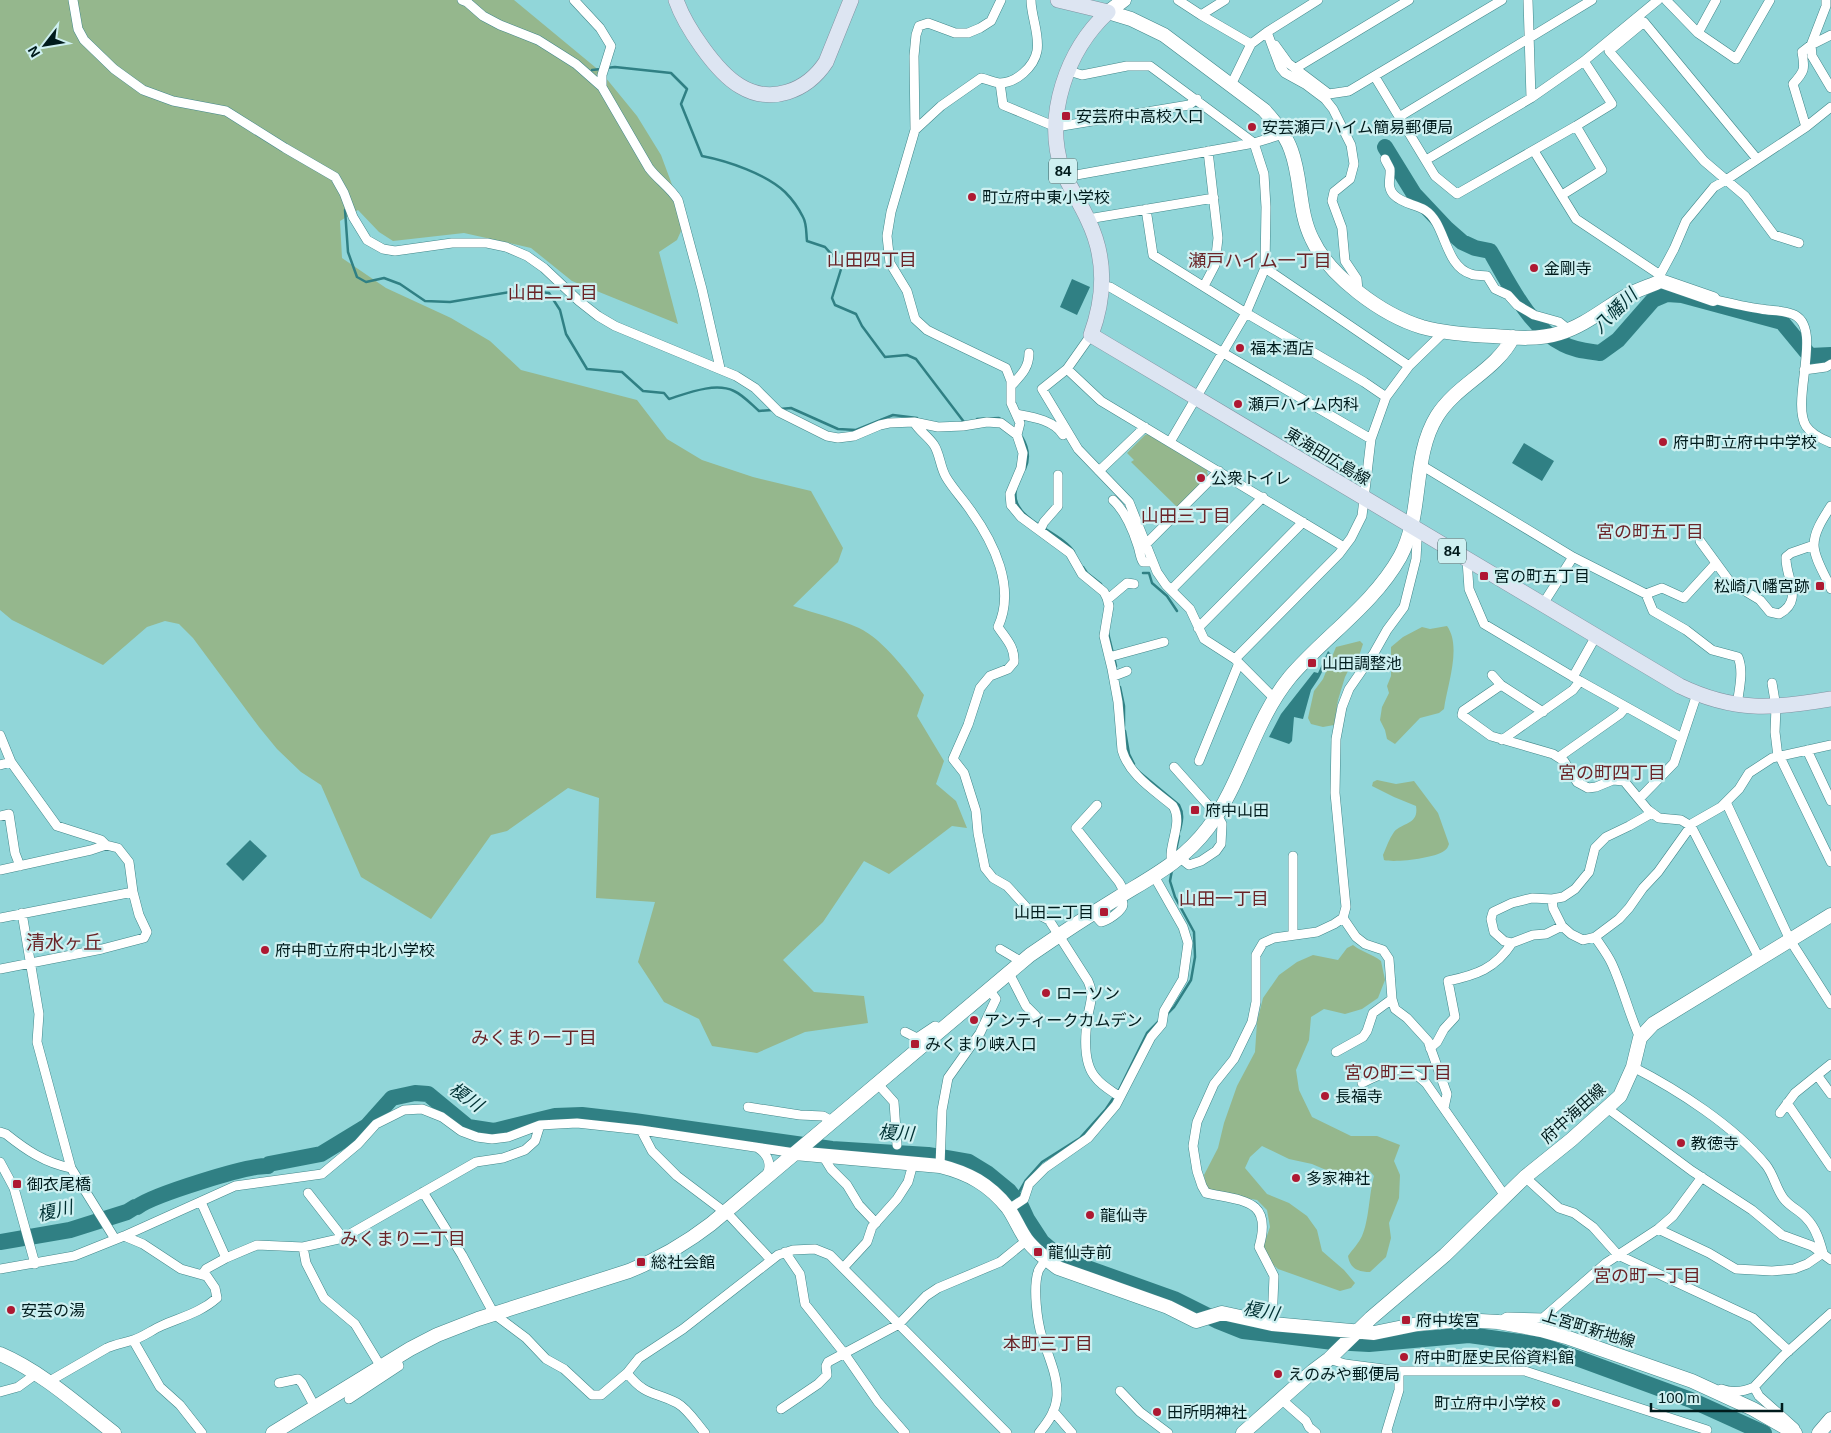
<svg xmlns="http://www.w3.org/2000/svg" width="1831" height="1433" font-family="Helvetica,'Noto Sans JP',sans-serif">
<style>
.green{fill:#95b78d}
.water{fill:#308084}
.lines{fill:none;stroke-linecap:round;stroke-linejoin:round}
.stream{stroke:#308084;stroke-width:2.5}
.river{stroke:#308084;stroke-width:16}
.street-casing{stroke:#42878a;stroke-width:10}
.secondary-casing{stroke:#42878a;stroke-width:15}
.primary-casing{stroke:#8193a2;stroke-width:16}
.street{stroke:#fff;stroke-width:9}
.secondary{stroke:#fff;stroke-width:14}
.primary{stroke:#dde5f2;stroke-width:15}
.poi-dot{fill:#ae1932;stroke:#cef0f1;stroke-width:2}
.labels{text-anchor:middle;stroke-width:4.5;stroke-linejoin:round;paint-order:stroke}
.shield{fill:#cef0f1;stroke:#3e5b5c;stroke-width:1}
.shield-label{font-size:15px;font-weight:bold;fill:#001b1c}
.poi-label{font-size:16px;fill:#001b1c;stroke:#cef0f1;text-anchor:start}
.street-label{font-size:16px;fill:#001b1c;stroke:#cef0f1}
.neighbourhood-label{font-size:18px;fill:#6a2428;stroke:#cef0f1}
.water-label{font-size:18px;font-style:italic;fill:#003133;stroke:#cef0f1}
.quarter-label{font-size:19px;fill:#6a2428;stroke:#cef0f1}
</style>
<rect width="100%" height="100%" fill="#91d6d9"/>
<path class="green" d="M0 0H514L601 72 637 116 661 155 681 209V231L677 240 659 252 678 324 572 281 531 248 464 233 393 241 379 232 358 210 340 221 342 258 386 288 451 318 490 341 521 370 637 400 667 439 702 460 753 477 811 491 843 548 838 562 793 606C814 613 839 619 859 628 884 640 909 674 924 695L917 716 944 761 936 784 956 801 967 828 952 826 889 874 864 861 823 922 783 960 814 992 864 996 868 1023 805 1032 757 1053 712 1046 699 1019 664 1002 638 962 655 902 596 898 599 798 568 788 507 831 491 835 431 919 361 877 321 785 301 772 277 749 259 727 193 638 179 624 165 621 147 627 103 665 12 620 0 610Z
M1148 434 1207 470 1208 476 1177 507 1131 462 1134 460 1127 453 1145 435Z
M1447 626C1462 647 1447 685 1444 709L1439 713 1420 718 1395 744 1387 739 1385 730 1380 720 1382 707 1389 693 1387 686 1391 676V647L1403 637 1422 627 1430 629Z
M1360 641 1363 644 1358 659 1351 665 1345 677 1338 700 1334 725 1323 727 1311 724 1308 718 1314 691 1323 679 1336 647Z
M1377 780 1396 784 1414 781 1438 813 1449 844C1448 847 1447 849 1444 851 1435 858 1395 863 1384 860L1383 855C1386 848 1389 839 1394 832 1403 822 1419 825 1416 806L1394 797 1372 786 1373 782Z
M1353 945C1362 952 1372 954 1381 961L1385 980 1378 998 1362 1009 1345 1014 1324 1009 1311 1017 1309 1040 1296 1070 1299 1090 1312 1117 1351 1136H1377L1400 1145 1394 1161 1400 1175 1399 1198 1389 1223 1391 1238 1386 1257 1370 1272C1359 1272 1350 1269 1348 1256 1352 1250 1359 1243 1362 1236 1369 1221 1369 1194 1374 1176L1369 1170 1352 1173 1326 1170 1312 1164 1289 1159 1262 1146 1250 1157 1245 1168 1267 1194 1289 1203 1307 1216 1317 1230 1322 1251 1344 1270 1355 1283 1351 1288 1340 1291 1278 1269 1268 1260 1263 1247 1270 1227 1267 1210 1257 1200 1213 1192 1206 1186 1204 1175 1218 1148 1224 1123 1237 1086 1255 1052 1257 1022 1263 998 1279 975 1297 962 1313 955 1338 960 1347 948Z"/>
<path class="water" d="M1072 279 1090 287 1077 315 1060 307Z
M1524 443 1554 461 1542 481 1512 463Z
M1328 651 1331 654 1319 678 1311 690 1303 719 1294 717 1292 741 1289 744 1269 737 1281 714 1314 672 1318 673Z
M250 840 267 856 243 881 226 864Z"/>
<g class="lines">
<path class="stream" d="M606 68 615 67 671 73 687 89 681 104 702 156C728 161 766 174 785 192 791 198 799 209 803 217 807 224 806 234 807 241L825 247 842 266 832 298 835 305 856 314 862 326 885 357 907 355 916 359 964 422
M592 70 601 69
M345 210 348 252 357 277 366 282 384 278 400 284 425 301 450 302 522 290 549 293 560 310 566 334 587 369 622 372 643 391 664 393 669 399C688 393 715 382 734 391 743 395 751 404 759 411L772 410
M780 409 791 408 838 429 856 430 893 415 917 418
M977 419 999 418 1003 420
M1022 437C1028 447 1030 458 1025 469
M1016 490C1009 519 1061 531 1074 552
M1083 567 1087 573 1101 584
M1143 573H1149L1152 583 1167 596 1177 611
M1108 633 1116 666
M1120 687 1124 706V726
M1125 731 1129 754 1134 764
M1138 771 1179 805C1184 814 1182 821 1180 830
M1175 855 1179 836
M1166 1015 1174 1007 1191 980 1195 957 1194 932 1175 897 1170 881 1172 870
M1119 1090 1147 1033 1158 1022
M1015 1199 1026 1180 1042 1162 1080 1138 1106 1109 1114 1097"/>
<path class="river" d="M1385 147 1414 194 1446 228 1462 242 1475 248 1490 251C1509 283 1528 326 1563 344 1574 350 1587 351 1600 353L1618 340 1653 300 1667 294 1682 295 1782 322 1810 356 1831 355
M0 1242 70 1230 127 1212 135 1207H137C153 1195 248 1165 268 1166L269 1164 321 1154 367 1126 392 1098 415 1093 428 1094 468 1127 494 1131 555 1116 582 1115 634 1121 832 1149 928 1155 952 1159 969 1162 987 1173 1009 1191 1021 1206 1027 1219 1042 1242 1062 1259 1174 1299 1218 1321 1243 1331 1333 1342 1369 1344 1469 1335 1541 1345 1691 1400 1764 1433"/>
<g class="street-casing">
<path id="street" d="M73 0 78 29 84 40 114 69 143 90 173 101 226 111 285 148 335 177 344 193 353 217 367 240 383 249 395 251 452 243H487L506 247 527 256 544 268 579 301 598 316 615 326 736 376 755 388 779 412 827 436 838 438 854 436 880 425 889 423 914 422 938 427 963 426 987 422 1001 423 1017 435
M462 0 467 2 483 16 500 25 538 40 576 64 602 87 649 168C658 180 670 187 678 200L702 289 720 368
M574 0 600 28 611 46 602 75V87
M1001 0 991 21 980 28 968 33H955L928 23 919 26 916 35 914 56 915 130 891 212 887 236 890 263 907 291 915 319 927 330 937 335 1006 368 1011 381V403L1020 423 1017 435 1023 453 1021 468 1010 494 1011 505 1021 517 1070 553 1082 574 1104 592 1107 598 1109 606 1104 636 1112 669 1118 702 1122 750C1129 775 1154 790 1173 806 1184 824 1167 845 1172 864
M1178 0 1201 15 1225 0
M1528 0 1531 98
M1666 0 1698 33 1736 59 1770 0
M1826 0V6L1811 45 1812 56 1831 88
M1201 15 1251 44
M1267 32 1280 67 1285 73 1305 84 1325 99 1333 109 1351 145 1354 164 1350 179 1334 192 1332 201 1342 228 1345 261 1357 279 1358 291
M1698 33 1716 0
M1275 45 1288 63 1329 94 1349 91 1502 0
M1296 68 1409 0
M1069 71 1082 75 1127 66H1150L1254 143 1264 174 1266 207 1265 268 1246 313 1170 442
M1375 77 1435 176 1457 194 1576 126 1612 104 1584 61
M1000 83 1003 105 1056 127 1189 105 1197 99
M1231 85 1251 44 1267 32 1318 0
M1399 117 1592 0
M1806 127 1793 84C1805 71 1805 69 1802 52L1811 45 1831 35
M915 130 941 106 981 78C987 79 994 83 1000 83 1016 83 1034 67 1037 51 1040 35 1031 16 1031 0
M1534 151 1576 219 1660 275
M1385 159C1386 162 1389 166 1390 169 1391 178 1386 187 1394 195 1403 204 1415 204 1425 210 1446 223 1444 266 1471 274 1476 276 1482 275 1487 276L1495 289 1508 295 1517 305 1534 315 1559 322 1569 330
M1757 159 1644 22 1609 51 1704 161 1745 196 1774 235 1799 243
M1426 160 1531 98 1584 61 1658 0
M1065 177 1254 143 1283 134
M1562 195 1602 170 1576 126
M1146 209 1153 255 1246 313 1364 382 1386 397
M1088 219 1214 198
M1265 268 1409 366
M1661 281 1660 275 1674 249 1686 221 1714 187 1726 180 1806 127 1831 107
M1102 286 1110 287 1371 439
M1204 286 1215 265 1218 238 1208 151
M1713 299C1729 303 1745 307 1761 309 1771 311 1783 310 1792 314 1825 325 1790 400 1806 426 1812 435 1821 438 1831 443
M1091 335 1067 369 1042 389 1078 449 1129 502 1157 572 1166 585 1190 609 1204 639 1235 659 1275 699
M1067 369 1101 401 1344 547
M1804 370 1826 367 1831 364
M1011 386C1021 375 1029 368 1029 353
M1016 414C1032 417 1054 420 1063 435
M914 422C919 431 928 436 934 445 940 454 940 467 946 477 953 489 963 499 971 511 994 543 1016 588 998 627 1006 639 1015 647 1014 662L1008 669 990 676 980 688 968 725 953 759 964 773 976 811 978 833 985 868 993 878 1007 886 1028 909 1049 920 1088 981C1094 995 1091 1000 1088 1015 1085 1034 1082 1063 1096 1078 1102 1086 1112 1091 1120 1097
M1421 465 1573 557 1646 594 1653 611 1686 630 1712 650 1738 657C1744 671 1739 690 1737 705
M1099 471 1145 427
M1113 500C1125 511 1133 530 1138 546 1140 552 1140 557 1143 562H1151
M1831 506C1824 517 1814 531 1814 545 1814 559 1826 576 1831 589
M1040 530 1044 522 1058 506V475
M1700 541 1730 582 1760 600 1770 612 1779 614C1805 600 1785 578 1786 557L1791 553 1814 545
M1145 545 1219 471
M1467 560 1469 589 1484 624 1580 681 1682 738
M1171 590 1263 497
M1646 594 1662 588 1684 598 1716 563
M1108 599 1127 583 1134 584
M1543 604 1573 557
M1198 628 1303 522
M1109 657 1164 642
M1235 659 1339 554 1351 538 1362 516 1371 439 1386 397 1409 366 1444 332
M1492 675 1501 685 1543 712
M1114 676 1127 671
M1573 677 1596 636
M1772 683 1776 707 1775 732 1778 757
M1501 685 1463 711 1462 715 1491 736 1553 754 1564 761 1577 782 1588 788 1596 787 1613 780 1624 781 1648 810 1659 818 1681 820 1691 826 1759 958
M0 735 11 762 57 826 101 840 106 845 118 848 129 862 133 892 139 915 147 932 144 938 102 949 0 969
M1502 740 1573 690 1580 681
M1807 750 1831 801
M1559 757 1620 714 1626 707
M1780 757 1831 862
M1199 761 1239 663
M0 765 11 762
M1174 767 1217 815 1222 824 1221 844 1216 851 1201 861 1189 865 1180 858
M1639 799 1674 763 1697 694
M1726 802 1790 940 1831 1004
M1097 805 1076 828 1119 882 1125 893
M0 816 9 814 15 853 20 866
M1293 856V935
M0 870 91 850 106 845
M1552 899 1553 908 1562 926 1571 934 1583 940 1595 937 1619 919 1629 908 1643 888 1658 872 1693 823 1721 807 1739 789 1749 773 1772 758 1831 745
M22 913 39 1014 37 1042 71 1168 115 1239
M1093 913 1101 922C1107 921 1123 911 1123 904 1123 903 1121 897 1120 896
M0 918 133 892
M1343 918 1356 937 1365 944 1383 950 1389 959 1392 999 1395 1009 1407 1018 1428 1041 1447 1094 1444 1108
M1562 926 1546 934 1533 935 1512 943 1504 941 1494 932 1491 919 1493 912 1512 903 1532 898 1552 899 1563 897 1575 889 1589 872 1595 848 1606 837 1629 826 1652 813
M1595 937C1601 946 1608 955 1612 964 1623 988 1629 1014 1640 1038
M1000 949 1022 962
M1009 973 1026 1006 1036 1016
M905 1032 917 1038 935 1026 942 1029
M1430 1048 1437 1042 1444 1029 1455 1017 1448 981C1476 975 1495 969 1512 943
M1336 1052 1363 1037 1367 1031 1373 1013 1392 999
M1633 1067C1678 1090 1734 1126 1766 1165 1774 1175 1776 1189 1784 1199 1790 1207 1801 1211 1807 1219 1816 1228 1820 1242 1823 1253
M1817 1075 1831 1094
M877 1083 894 1102 897 1145
M1362 1083C1387 1071 1404 1061 1426 1083L1505 1196
M1787 1103 1831 1167
M748 1107 800 1115 823 1116 832 1121
M1607 1108 1692 1171 1752 1210 1782 1235 1812 1246 1831 1260
M1780 1113 1795 1093 1831 1064
M641 1130 652 1151 677 1176 730 1216 771 1260
M0 1132 6 1134C26 1150 45 1163 71 1168
M758 1148C769 1155 772 1166 766 1177
M823 1156 831 1169 847 1185 859 1205 876 1223
M0 1162 14 1188 35 1264
M940 1166 942 1110 948 1078 980 1033 996 999 989 989
M1525 1177 1559 1208 1574 1213 1593 1227 1618 1255 1753 1318 1789 1351
M423 1192 462 1255 494 1314 526 1338 546 1359 564 1369 592 1395H601L627 1373 639 1358 683 1329 778 1255 793 1250 815 1249 830 1255 1007 1433
M308 1193 343 1238
M201 1202 226 1258
M1009 1209 1024 1199 1029 1184 1045 1168 1088 1138 1116 1105 1151 1037 1162 1024 1164 1011 1183 979 1188 943 1183 927 1154 876
M1658 1229 1709 1253 1736 1269 1772 1271 1794 1269 1807 1264 1823 1253
M124 1236 143 1244 181 1269 206 1276
M303 1247 306 1263 324 1298 355 1324 381 1367
M785 1252 800 1274 805 1304 844 1353 878 1402 905 1433
M843 1268 867 1242 872 1227 897 1199 908 1182 913 1164
M0 1269 74 1256 124 1236 235 1186 322 1174 358 1144 376 1124 404 1110 422 1109 442 1117 461 1131 477 1137 492 1139 508 1137 540 1125 577 1123 641 1130 795 1153
M1500 1321 1507 1317 1543 1318 1606 1263 1658 1229 1673 1216 1702 1177
M1272 1324 1274 1276 1259 1247C1273 1199 1243 1201 1206 1193L1202 1186 1197 1171 1193 1146 1197 1122 1214 1084 1234 1059 1252 1022 1256 1002V955L1263 943 1274 938 1317 932 1334 924 1343 918 1346 907 1335 793 1336 739 1342 707 1349 689 1374 653 1387 630 1404 607 1416 559 1417 541 1412 526
M133 1340 160 1387 180 1405 202 1433
M1329 1359 1345 1364 1399 1371H1525L1707 1430
M627 1373C646 1397 654 1391 677 1403 688 1409 697 1424 705 1433
M48 1382 107 1348C116 1344 124 1343 133 1340 143 1337 152 1330 161 1326 181 1317 200 1313 217 1298L215 1288 204 1272 206 1269 226 1258 257 1245 303 1247 343 1238 476 1162 503 1158 525 1150 535 1141 540 1125
M279 1383 298 1379 302 1383 315 1407
M1754 1387 1759 1396 1795 1428
M1721 1389C1732 1393 1743 1392 1754 1387L1783 1356 1831 1313
M1120 1391 1140 1412 1168 1433
M0 1392 18 1387 36 1374
M349 1399 399 1366 396 1358
M1281 1399 1306 1421 1309 1427 1316 1433
M781 1409 818 1384 827 1375 826 1366 828 1362 899 1324 926 1296 938 1288 1000 1262 1027 1240
M1053 1411 1072 1433
M1039 1433C1048 1422 1056 1411 1057 1396 1058 1376 1048 1355 1042 1337 1037 1321 1033 1288 1038 1272 1039 1268 1044 1263 1046 1259
M1388 1433H1386L1399 1390V1371"/>
</g>
<g class="secondary-casing">
<path id="secondary" d="M1108 12 1131 19 1164 35 1264 110C1275 122 1286 135 1291 150 1302 179 1298 211 1312 239 1329 276 1382 315 1422 327 1444 333 1469 335 1493 336 1516 338 1538 340 1560 333 1584 326 1605 308 1626 296 1637 290 1650 286 1661 281L1713 299
M1108 12 1124 0
M795 1153 940 1166C968 1173 989 1184 1008 1208 1015 1218 1019 1229 1026 1239 1034 1250 1046 1259 1058 1268L1168 1307 1196 1321 1222 1313 1272 1324 1374 1333 1418 1324 1462 1320 1498 1322 1541 1330 1566 1337 1692 1381 1753 1409 1795 1433
M0 1354C42 1372 78 1405 114 1433
M273 1433 410 1349 437 1335 478 1319 629 1271C659 1259 685 1244 711 1224L1030 955C1059 935 1088 916 1119 897 1153 876 1183 861 1208 828 1243 781 1253 722 1290 677 1325 636 1373 605 1400 557 1424 513 1411 458 1437 416 1457 384 1496 371 1513 337
M1243 1433 1313 1371 1329 1359 1371 1318 1445 1255 1525 1177 1571 1140 1620 1096 1633 1067 1640 1038 1653 1024 1831 915
M1819 1433 1831 1419"/>
</g>
<g class="primary-casing">
<path id="primary" d="M676 0C685 26 716 72 740 86 771 105 807 91 826 62L851 0
M1058 0 1108 12
M1108 12C1067 50 1044 115 1062 169 1069 187 1080 202 1088 220 1106 257 1105 297 1091 335L1680 686C1734 712 1773 709 1831 699"/>
</g>
<use href="#street" class="street"/>
<use href="#secondary" class="secondary"/>
<use href="#primary" class="primary"/>
</g>
<g class="poi-dot">
<rect x="1061" y="111" width="10" height="10" rx="2.5"/>
<circle cx="1252" cy="127" r="5"/>
<circle cx="972" cy="197" r="5"/>
<circle cx="1534" cy="268" r="5"/>
<circle cx="1240" cy="348" r="5"/>
<circle cx="1238" cy="404" r="5"/>
<circle cx="1663" cy="442" r="5"/>
<circle cx="1201" cy="478" r="5"/>
<rect x="1479" y="571" width="10" height="10" rx="2.5"/>
<rect x="1815" y="581" width="10" height="10" rx="2.5"/>
<rect x="1307" y="658" width="10" height="10" rx="2.5"/>
<rect x="1190" y="805" width="10" height="10" rx="2.5"/>
<rect x="1099" y="907" width="10" height="10" rx="2.5"/>
<circle cx="265" cy="950" r="5"/>
<circle cx="1046" cy="993" r="5"/>
<circle cx="974" cy="1020" r="5"/>
<rect x="910" y="1039" width="10" height="10" rx="2.5"/>
<circle cx="1325" cy="1096" r="5"/>
<circle cx="1681" cy="1143" r="5"/>
<circle cx="1296" cy="1178" r="5"/>
<rect x="12" y="1179" width="10" height="10" rx="2.5"/>
<circle cx="1090" cy="1215" r="5"/>
<rect x="1033" y="1247" width="10" height="10" rx="2.5"/>
<rect x="636" y="1257" width="10" height="10" rx="2.5"/>
<circle cx="11" cy="1310" r="5"/>
<rect x="1401" y="1315" width="10" height="10" rx="2.5"/>
<circle cx="1404" cy="1357" r="5"/>
<circle cx="1278" cy="1374" r="5"/>
<circle cx="1556" cy="1403" r="5"/>
<circle cx="1157" cy="1412" r="5"/>
</g>
<g class="labels">
<g class="shield">
<rect x="1049" y="158.5" width="28" height="25" rx="4"/>
<rect x="1438" y="538.5" width="28" height="25" rx="4"/>
</g>
<g class="shield-label">
<text x="1063" y="176">84</text>
<text x="1452" y="556">84</text>
</g>
<g class="poi-label">
<text x="1076" y="122">安芸府中高校入口</text>
<text x="1262" y="133">安芸瀬戸ハイム簡易郵便局</text>
<text x="982" y="203">町立府中東小学校</text>
<text x="1544" y="274">金剛寺</text>
<text x="1250" y="354">福本酒店</text>
<text x="1248" y="410">瀬戸ハイム内科</text>
<text x="1673" y="448">府中町立府中中学校</text>
<text x="1211" y="484">公衆トイレ</text>
<text x="1494" y="582">宮の町五丁目</text>
<text x="1810" y="592" text-anchor="end">松崎八幡宮跡</text>
<text x="1322" y="669">山田調整池</text>
<text x="1205" y="816">府中山田</text>
<text x="1094" y="918" text-anchor="end">山田二丁目</text>
<text x="275" y="956">府中町立府中北小学校</text>
<text x="1056" y="999">ローソン</text>
<text x="984" y="1026">アンティークカムデン</text>
<text x="925" y="1050">みくまり峡入口</text>
<text x="1335" y="1102">長福寺</text>
<text x="1691" y="1149">教徳寺</text>
<text x="1306" y="1184">多家神社</text>
<text x="27" y="1190">御衣尾橋</text>
<text x="1100" y="1221">龍仙寺</text>
<text x="1048" y="1258">龍仙寺前</text>
<text x="651" y="1268">総社会館</text>
<text x="21" y="1316">安芸の湯</text>
<text x="1416" y="1326">府中埃宮</text>
<text x="1414" y="1363">府中町歴史民俗資料館</text>
<text x="1288" y="1380">えのみや郵便局</text>
<text x="1546" y="1409" text-anchor="end">町立府中小学校</text>
<text x="1167" y="1418">田所明神社</text>
</g>
<g class="street-label">
<text transform="translate(1328 456) rotate(31)" y="6">東海田広島線</text>
<text transform="translate(1573 1113) rotate(-42)" y="6">府中海田線</text>
<text transform="translate(1589 1328) rotate(17)" y="6">上宮町新地線</text>
</g>
<g class="neighbourhood-label">
<text x="872" y="266">山田四丁目</text>
<text x="1260" y="267">瀬戸ハイム一丁目</text>
<text x="553" y="299">山田二丁目</text>
<text x="1186" y="522">山田三丁目</text>
<text x="1650" y="538">宮の町五丁目</text>
<text x="1612" y="779">宮の町四丁目</text>
<text x="1224" y="905">山田一丁目</text>
<text x="534" y="1044">みくまり一丁目</text>
<text x="1398" y="1079">宮の町三丁目</text>
<text x="403" y="1245">みくまり二丁目</text>
<text x="1647" y="1282">宮の町一丁目</text>
<text x="1048" y="1350">本町三丁目</text>
</g>
<g class="water-label">
<text transform="translate(1615 311) rotate(-45)" y="6">八幡川</text>
<text transform="translate(466 1097) rotate(35)" y="6">榎川</text>
<text transform="translate(896 1133) rotate(4)" y="6">榎川</text>
<text transform="translate(55 1211) rotate(-13)" y="6">榎川</text>
<text transform="translate(1261 1311) rotate(10)" y="6">榎川</text>
</g>
<g class="quarter-label">
<text x="64" y="949">清水ヶ丘</text>
</g>
</g>
<g transform="translate(45 45) rotate(239)" stroke="#cef0f1" stroke-width="4" paint-order="stroke">
<path d="M0-4L9 19L0 12L-9 19Z" fill="#001b1c"/>
<text y="-8" font-size="14" font-weight="bold" text-anchor="middle" fill="#001b1c">N</text>
</g>
<path d="M1651 1403v8h131v-8" fill="none" stroke="#001b1c" stroke-width="2.5"/>
<text x="1658" y="1403" font-size="15" fill="#001b1c" stroke="#cef0f1" stroke-width="4" paint-order="stroke">100 m</text>
</svg>
